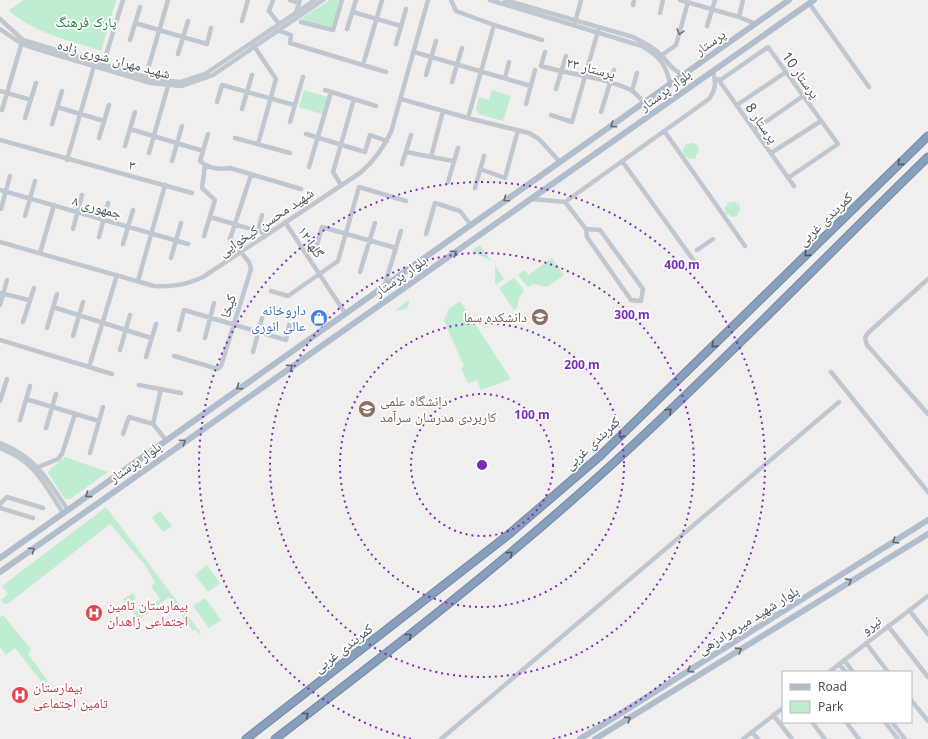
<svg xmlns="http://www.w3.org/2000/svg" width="928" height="739" font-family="'Noto Sans','Noto Naskh Arabic',sans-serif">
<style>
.green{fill:#beedd1}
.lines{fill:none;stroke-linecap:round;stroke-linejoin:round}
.highway-casing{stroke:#738aa7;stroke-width:9}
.minor{stroke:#bfc8d0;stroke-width:4.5}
.major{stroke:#afbdcc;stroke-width:6}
.highway{stroke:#879fbc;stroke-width:7}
.oneway{stroke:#6b757e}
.oneway2{stroke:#616c77}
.oneway3{stroke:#4d5965}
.ring{fill:none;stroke:#7b2cbf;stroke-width:2;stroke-dasharray:2 4}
.labels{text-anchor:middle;stroke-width:3.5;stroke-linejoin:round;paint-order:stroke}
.park-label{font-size:14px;fill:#1a7a4c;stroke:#fff}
.street-label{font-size:14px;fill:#47515b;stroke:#fff}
.shop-label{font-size:14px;fill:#366cbe;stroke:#fff;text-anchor:end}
.education-label{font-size:14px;fill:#785e54;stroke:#fff;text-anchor:end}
.health-label{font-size:14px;fill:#be3a42;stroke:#fff;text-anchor:start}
.centre{fill:#7b2cbf;stroke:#fff;stroke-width:2}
.ring-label{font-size:12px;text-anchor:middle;font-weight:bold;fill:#7b2cbf;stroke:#fff;stroke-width:3.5;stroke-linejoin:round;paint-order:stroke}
</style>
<rect width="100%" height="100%" fill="#f1eeee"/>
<path class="green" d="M24 0H116L101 51C70 40 32 33 9 10Z
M330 0H340L331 28 300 19Z
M304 90 328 97 322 114 299 107Z
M492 90 511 96 503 121 479 114 476 109 479 97 489 100Z
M693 143 698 146 699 152 696 155V158L690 159 684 156 683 150 686 144Z
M734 201 737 204 740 203 739 206 741 210 738 212V216L731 217 729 214H725L726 211 724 208 727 205V202L731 203Z
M480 245 491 261 472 251Z
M552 258 564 275 547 287 533 284 528 287 518 275 525 270 528 275Z
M495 265 504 279 495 285Z
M514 278 524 290 519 298 517 308 514 310 499 288Z
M410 299 407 309 394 311Z
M460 301 511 379 481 390 477 380 468 383 461 368 464 366 444 321 449 309Z
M65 457 108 472 70 499H65L48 473 50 469Z
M106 507 201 633 200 634 196 630 193 631 169 597 138 620 123 599 133 593 136 598 132 602 140 614 160 599 151 586 155 583 145 565 110 524 9 603 4 604 1 600 8 594 2 586Z
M160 511 172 526 163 532 152 518Z
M207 565 220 583 208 592 195 575Z
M205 598 221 620 209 628 193 606Z
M3 615 31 649 28 654 48 681 44 685 15 648 6 655 0 647V617Z"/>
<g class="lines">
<g class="highway-casing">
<path id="highway" d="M246 739 508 535 600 456 928 136
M275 739C393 649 510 558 619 458 725 361 825 257 928 157"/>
</g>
<path class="minor" d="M273 0 269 11 279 24
M290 0 299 3
M451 0 456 11 494 25 542 40
M490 0 642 46C659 56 667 65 670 85
M505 0 633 37C643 42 652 46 660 54 670 64 670 69 684 75
M680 0 739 17
M743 0 739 17 756 24
M809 3 869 87
M633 5 634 0
M353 12 401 26
M296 13 300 0
M660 13 663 0
M0 19 23 40 152 79 181 82 205 74 315 0
M242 21 248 0
M301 22 333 30 342 0
M135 23 207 44 211 28
M575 23 581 0
M707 26 715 0
M0 29 22 44 40 50 151 83 181 86 213 75 323 0
M347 29 356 0
M277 30 291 35 290 43 386 72
M130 40 140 7
M396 44 406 9
M254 46 276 79 258 144
M414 52 531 86
M545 52 541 66C571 75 603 77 631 90 636 93 640 99 645 103
M178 54 188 21
M662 55 676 45 688 2
M103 65 123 0
M363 65 382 0
M426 75 436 41
M505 78 509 62
M145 79 168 0
M718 79 794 186
M719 81 768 47 838 144 788 178
M452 82 462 48
M556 89 566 56
M325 90 376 106
M0 91 31 100
M632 91 637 73
M401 99 468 118 529 133 539 139 559 161
M217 102 222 85 294 105
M526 104 535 70
M737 105 786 72
M57 107 104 121
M242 109 252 75
M2 110 22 42
M601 112 614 70
M551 115 572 122 598 31
M25 118 36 83
M468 118 494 25
M290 122 303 77
M52 124 62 91
M130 129 203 151
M754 130 803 96
M665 132 745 246
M208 134 200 161C209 169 219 170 230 168L301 189
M306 134 365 152 370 135 387 141
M99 138 109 105
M235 138 290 153
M0 140 192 193
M125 146 135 112
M406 152 453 161
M149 153 168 86
M771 153 821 121
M431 157 443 111
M67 160 94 66
M172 161 182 126
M622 161 694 261
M402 164 411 135
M309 167 331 92
M480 169 505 178 518 130
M448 182 458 148
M341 185 333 172 354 99
M475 188 484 156
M0 190 188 244
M532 199 565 202 586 229
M565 202 709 99C716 89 716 83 713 71
M1 209 10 176
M25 216 35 181
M210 217 268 234
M285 222 345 313
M73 229 82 195
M586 229 600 230 643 289 641 301 631 300 587 237Z
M258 231 262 215
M426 234 435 203 460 211 470 224
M204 236 215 200 202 188 205 166
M99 237 108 203
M0 242 154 286C172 287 186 285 203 277L360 173C374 161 383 149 391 132L428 0
M123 244 133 210
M317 245 322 227 396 248
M697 250 713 239
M40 253 54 205
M171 258 181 223
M360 272 375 223
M928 279 868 333 865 338 867 345 928 414
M138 281 165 185
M385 284 401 231
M271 291 288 296 338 261 359 187 406 201
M0 293 29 300
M0 305 7 280
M53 307 151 338
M23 322 34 288
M47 328 57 294
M179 330 184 310 286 340 289 325
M73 336 83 302
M205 338 214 303
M0 340 112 374
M120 350 130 315
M253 352 262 318
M174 356 218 369 221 366 251 269 249 262 230 239 251 175
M146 357 156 324
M89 367 117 275
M831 372 928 492
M139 385 181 393
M26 399 99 421
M0 401 7 379
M20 420 30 386
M153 424 166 440
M46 428 56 394
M123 434 129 417 153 424 161 389
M0 443C38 458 46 479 68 510
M0 448C35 461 44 484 63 513
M90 453 103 407
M36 468 58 459 62 454 75 414
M0 504 7 497 43 508
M0 508 33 518
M909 610 928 634
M888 626 928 677
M866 643 888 672
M844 660 853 672
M839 664 846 672
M829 672 928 596
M911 700 928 721
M773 715 792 739
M812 722 825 739
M846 722 859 739
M885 722 898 739
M892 722 905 739
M752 732 758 739
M441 739 839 402
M743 739 783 708"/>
<path class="major" d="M0 558 789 0
M0 572 814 0
M580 739 928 520
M595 739 928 534"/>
<use href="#highway" class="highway"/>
</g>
<defs><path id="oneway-chevron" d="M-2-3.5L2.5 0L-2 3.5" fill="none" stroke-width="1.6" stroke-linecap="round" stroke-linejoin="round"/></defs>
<use class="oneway" href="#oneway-chevron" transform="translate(680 32) rotate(106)"/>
<g class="oneway2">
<use href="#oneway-chevron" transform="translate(613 125) rotate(146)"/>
<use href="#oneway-chevron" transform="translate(506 199) rotate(145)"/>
<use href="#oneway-chevron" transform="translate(454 253) rotate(-35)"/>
<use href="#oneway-chevron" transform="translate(290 367) rotate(-35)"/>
<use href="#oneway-chevron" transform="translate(239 387) rotate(145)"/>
<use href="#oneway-chevron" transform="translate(183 442) rotate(-35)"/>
<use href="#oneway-chevron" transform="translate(88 495) rotate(144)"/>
<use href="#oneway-chevron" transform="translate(895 541) rotate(148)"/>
<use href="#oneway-chevron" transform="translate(32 550) rotate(-35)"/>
<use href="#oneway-chevron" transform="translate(849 581) rotate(-31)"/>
<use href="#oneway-chevron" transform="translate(739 650) rotate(-32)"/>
<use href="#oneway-chevron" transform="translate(690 670) rotate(148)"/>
<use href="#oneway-chevron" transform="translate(628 719) rotate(-32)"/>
</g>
<g class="oneway3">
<use href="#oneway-chevron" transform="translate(900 163) rotate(136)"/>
<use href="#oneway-chevron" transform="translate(807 254) rotate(136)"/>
<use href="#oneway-chevron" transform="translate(714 345) rotate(136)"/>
<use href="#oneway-chevron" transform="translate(669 411) rotate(-43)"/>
<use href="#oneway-chevron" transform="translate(621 435) rotate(136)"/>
<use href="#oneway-chevron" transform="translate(510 554) rotate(-40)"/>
<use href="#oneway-chevron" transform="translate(409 636) rotate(-38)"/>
<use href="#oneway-chevron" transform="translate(306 715) rotate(-37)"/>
</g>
<g class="ring">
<circle cx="482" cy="465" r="71"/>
<circle cx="482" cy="465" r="142"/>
<circle cx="482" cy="465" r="212"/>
<path d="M411 739A283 283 0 1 1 553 739"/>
</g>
<defs>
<g id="university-disc" transform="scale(0.9)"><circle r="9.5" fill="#8d6e63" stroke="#fff"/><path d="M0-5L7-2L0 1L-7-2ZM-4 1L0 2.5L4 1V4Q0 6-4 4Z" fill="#fff"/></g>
<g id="shop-disc" transform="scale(0.9)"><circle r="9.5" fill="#3f7fe0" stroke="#fff"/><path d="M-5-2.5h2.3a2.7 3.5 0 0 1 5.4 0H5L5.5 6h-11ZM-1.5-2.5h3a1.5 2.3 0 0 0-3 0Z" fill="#fff"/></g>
<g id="hospital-disc" transform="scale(0.9)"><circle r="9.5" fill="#e0444e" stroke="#fff"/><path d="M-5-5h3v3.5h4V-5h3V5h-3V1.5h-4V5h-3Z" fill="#fff"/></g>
</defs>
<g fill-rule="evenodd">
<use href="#university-disc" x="540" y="317"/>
<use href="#shop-disc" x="319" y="318"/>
<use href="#university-disc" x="367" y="409"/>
<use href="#hospital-disc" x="94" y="613"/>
<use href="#hospital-disc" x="20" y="695"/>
</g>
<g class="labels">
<g class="park-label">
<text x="86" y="27">پارک فرهنگ</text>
</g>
<g class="street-label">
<text transform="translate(710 42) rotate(-35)" y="5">پرستار</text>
<text transform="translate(114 59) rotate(15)" y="5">شهید مهران شوری زاده</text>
<text transform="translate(591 68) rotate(14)" y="5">پرستار ۲۳</text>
<text transform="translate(801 75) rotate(54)" y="5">پرستار 10</text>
<text transform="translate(665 90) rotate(-36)" y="5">بلوار پرستار</text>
<text transform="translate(762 123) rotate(55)" y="5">پرستار 8</text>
<text transform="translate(132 165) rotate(15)" y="5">۳</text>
<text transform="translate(97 207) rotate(16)" y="5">جمهوری ۸</text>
<text transform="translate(825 219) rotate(-44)" y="5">کمربندی غربی</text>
<text transform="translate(266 222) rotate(-34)" y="5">شهید محسن کیخوایی</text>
<text transform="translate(311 242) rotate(56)" y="5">گلها ۱۲</text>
<text transform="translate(400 276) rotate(-35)" y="5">بلوار پرستار</text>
<text transform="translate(228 306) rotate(-73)" y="5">کیخا</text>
<text transform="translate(592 443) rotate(-43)" y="5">کمربندی غربی</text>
<text transform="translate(135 462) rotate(-35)" y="5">بلوار پرستار</text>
<text transform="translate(748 620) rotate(-32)" y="5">بلوار شهید میرمرادزهی</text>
<text transform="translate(871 625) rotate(-37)" y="5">نیرو</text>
<text transform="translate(343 648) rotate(-38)" y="5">کمربندی غربی</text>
</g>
<g class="shop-label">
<text x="306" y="315">داروخانه<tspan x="306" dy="16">عالی انوری</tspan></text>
</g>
<g class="education-label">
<text x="527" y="322">دانشکده سما</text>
<text x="380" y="406" text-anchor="start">دانشگاه علمی<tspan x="380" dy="16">کاربردی مدرسان سرآمد</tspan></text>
</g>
<g class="health-label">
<text x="107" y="610">بیمارستان تامین<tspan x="107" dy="16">اجتماعی زاهدان</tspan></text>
<text x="33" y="692">بیمارستان<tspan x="33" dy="16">تامین اجتماعی</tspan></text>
</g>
</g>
<circle cx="482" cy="465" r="6" class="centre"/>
<g class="ring-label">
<text x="682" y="269">400 m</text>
<text x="632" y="319">300 m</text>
<text x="582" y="369">200 m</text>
<text x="532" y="419">100 m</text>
</g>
<rect x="782" y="671" width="130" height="52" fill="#ffffff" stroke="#b5b9bd"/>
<rect x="790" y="684" width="20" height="6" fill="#afbdcc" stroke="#b5b9bd"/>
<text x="818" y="691" font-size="12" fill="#47515b">Road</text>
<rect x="790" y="701" width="20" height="12" fill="#beedd1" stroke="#b5b9bd"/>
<text x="818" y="711" font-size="12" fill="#47515b">Park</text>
</svg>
